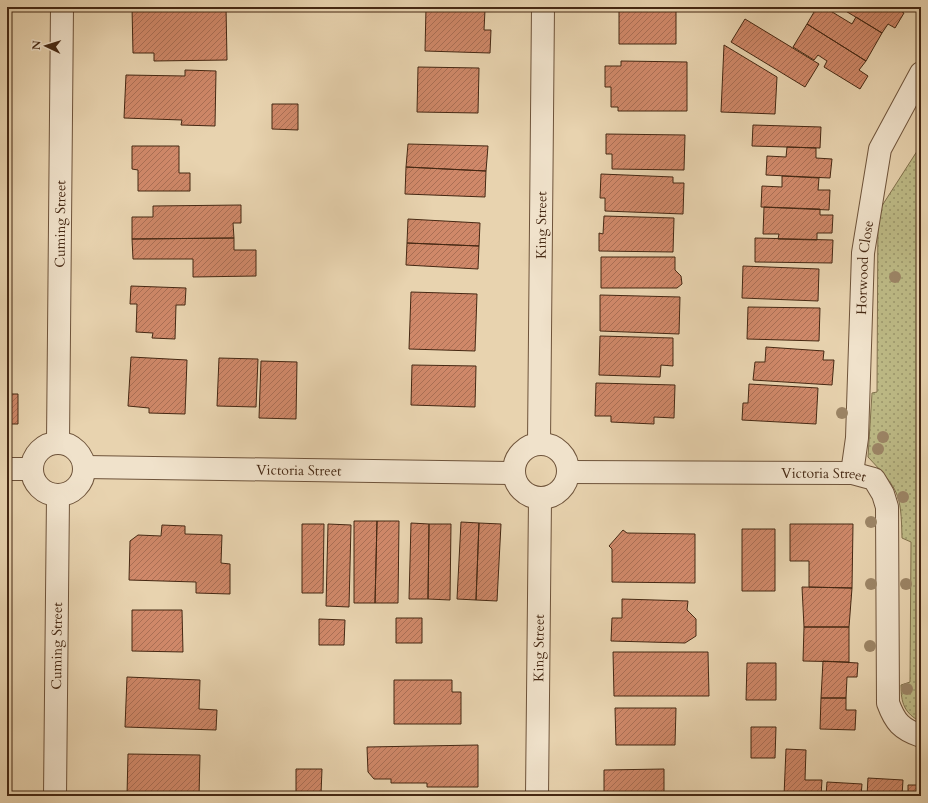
<svg xmlns="http://www.w3.org/2000/svg" width="928" height="803" font-family="Cardo,serif">
<style>
.park{fill:url(#park-dots);stroke:#81714c}
.building{fill:url(#building-hatch);stroke:#452813}
.lines{fill:none;stroke-linecap:round;stroke-linejoin:round}
.street-casing{stroke:#6e533a;stroke-width:24}
.street{stroke:#f0e2cb;stroke-width:22}
.tree{fill:#9c8566}
.labels{text-anchor:middle;stroke-width:3;stroke-linejoin:round;paint-order:stroke}
.street-label{font-size:14px;fill:#452813;stroke:#f0e2cb}
</style>
<defs>
<pattern id="park-dots" width="8" height="8" patternUnits="userSpaceOnUse"><rect width="8" height="8" fill="#bdba86"/><path d="M2 2h.1M6 6h.1" fill="none" stroke="#9b976c" stroke-width="1.8" stroke-linecap="round"/></pattern>
<pattern id="building-hatch" width="6" height="6" patternUnits="userSpaceOnUse"><rect width="6" height="6" fill="#cf8869"/><path d="M-1 1l2-2M0 6l6-6M5 7l2-2" fill="none" stroke="#aa6f55"/></pattern>
</defs>
<rect width="100%" height="100%" fill="#e8d3af"/>
<filter id="stains"><feTurbulence type="fractalNoise" baseFrequency=".005" numOctaves="4"/><feColorMatrix values="0 0 0 0 .2 0 0 0 0 .09 0 0 0 0 .02 0 0 0 .5 -.17"/></filter>
<radialGradient id="worn" r=".72"><stop offset=".6" stop-color="#630" stop-opacity="0"/><stop offset="1" stop-color="#630" stop-opacity=".3"/></radialGradient>
<path class="park" d="M921 145V722C904 713 901 703 901 685L910 682 911 542 902 538C901 493 899 490 868 457L872 393 877 392 878 212Z"/>
<path class="building" d="M132 7H226L227 60 154 61V53H133Z
M619 7H676V44H619Z
M817 7H824L852 24 856 17 882 33 866 61 807 24Z
M839 7H894L904 13 895 28 888 24 882 33Z
M426 8 485 10 484 30H491L490 53 425 51Z
M745 19 819 64 805 87 731 42Z
M807 24 866 61 859 70 868 76 860 89 824 67 827 61 818 55 814 60 793 47Z
M724 45 777 77 775 114 721 112Z
M7 46H10V72H7Z
M621 61 687 62V111H618V107H611V87H605V66H621Z
M418 67 479 68 478 113 417 112Z
M185 70 216 71 215 126 181 125 182 120 124 118 126 75 185 76Z
M272 104H298V130L272 129Z
M753 125 821 127 820 148 752 146Z
M606 134 685 135 684 170 612 169V154H606Z
M408 144 488 146 486 171 406 167Z
M132 146H179V173H190V191H138V170L132 169Z
M787 147 816 148V158L832 159 830 178 766 175 767 156 786 157Z
M406 167 486 171 485 197 405 194Z
M601 174 673 177V183H684L683 214 605 211V198H600Z
M782 176 819 178 818 190H830L829 210 761 207 762 186 782 187Z
M241 205V223H233L234 238 132 239V217H153V206Z
M764 207 820 209V215H833L832 233H817V240L778 239 779 234H763Z
M604 216 674 218 673 252 599 251V233L603 234Z
M408 219 480 223 479 246 407 243Z
M234 238V250H256V276L193 277V259H133L132 239Z
M755 238 833 240 832 263 755 262Z
M407 243 479 246 478 269 406 265Z
M601 257H675V270L681 276 682 284 677 288H601Z
M743 266 819 269 818 301 742 298Z
M131 286 186 288 185 305H176L175 339 152 338 153 333 136 332 137 304H130Z
M411 292 477 294 475 351 409 349Z
M600 295 680 297 679 334 600 331Z
M748 307 820 308 819 341 747 339Z
M600 336 673 338V366L661 365 660 377 599 375Z
M766 347 824 351 823 360H834L832 385 753 380 755 362H765Z
M131 357 187 360 185 414 149 413V408L128 406Z
M219 358 258 359 256 407 217 406Z
M261 361 297 362 296 419 259 418Z
M412 365 476 366 475 407 411 405Z
M596 383 675 385 674 418 654 417V424L611 422V416H595Z
M749 384 818 388 816 424 742 420 743 403H748Z
M7 394H18V424H7Z
M354 521H377L375 603H354Z
M377 521H399L398 603H375Z
M461 522 479 523 476 600 457 599Z
M411 523 429 524 428 599H409Z
M479 523 501 524 497 601 476 600Z
M302 524H324L323 593H302Z
M328 524 351 525 349 607 326 606Z
M429 524H451L450 600 428 599Z
M790 524H853L852 588 809 587V561H790Z
M162 525 185 526V534L222 535 221 563 230 564V594L196 593V582L129 580 130 541 138 535 161 536Z
M742 529H775V591H742Z
M623 530 627 533 695 534V583L612 582V549L609 546Z
M802 587 852 588 849 627H804Z
M622 599 688 601 687 610 696 619V636L685 643 611 641 612 618H622Z
M132 610H182L183 652 132 651Z
M396 618H422V643H396Z
M319 619 345 620 344 645H319Z
M804 627H849V662L803 661Z
M613 652H708L709 696H614Z
M823 661 858 663 857 677H847L846 698H821Z
M747 663H776V700H746Z
M127 677 200 680 199 709 217 710 216 730 125 727Z
M394 680H452V692H461V724H394Z
M821 698H846V710H856L855 730 820 729Z
M615 708H676L675 745H616Z
M751 727H776L775 758H751Z
M478 745V787H427V783H391V779H374L368 772 367 747Z
M786 749 806 750 805 780H822L821 796H784Z
M128 754 200 755 199 796H127Z
M296 769H322L321 794H296Z
M664 769V796H604V770Z
M868 778 903 780 902 796H867Z
M827 782 862 784 861 796H826Z
M908 785H921V796H908Z"/>
<g class="lines">
<g class="street-casing">
<g id="street">
<path id="s1" d="M58 442 62 7"/>
<circle cx="58" cy="469" r="26"/>
<path id="s2" d="M539 443 543 7"/>
<circle cx="541" cy="471" r="27"/>
<path id="s3" d="M85 467 513 473"/>
<path d="M7 469H31"/>
<path id="s4" d="M570 472 852 473 874 479 883 494 887 507 888 703C895 722 901 729 921 736"/>
<path id="s5" d="M852 473 857 438 863 253 880 149 921 73"/>
<path id="s6" d="M55 796 58 496"/>
<path id="s7" d="M537 796 540 499"/>
</g>
</g>
<use href="#street" class="street"/>
</g>
<g class="tree">
<circle cx="895" cy="277" r="6"/>
<circle cx="842" cy="413" r="6"/>
<circle cx="883" cy="437" r="6"/>
<circle cx="878" cy="449" r="6"/>
<circle cx="903" cy="497" r="6"/>
<circle cx="871" cy="522" r="6"/>
<circle cx="871" cy="584" r="6"/>
<circle cx="906" cy="584" r="6"/>
<circle cx="870" cy="646" r="6"/>
<circle cx="907" cy="689" r="6"/>
</g>
<g class="labels">
<g class="street-label">
<text dy="5" stroke="none"><textPath href="#s1" startOffset="218">Cuming Street</textPath></text>
<text dy="5" stroke="none"><textPath href="#s2" startOffset="218">King Street</textPath></text>
<text dy="5" stroke="none"><textPath href="#s5" startOffset="206">Horwood Close</textPath></text>
<text dy="5" stroke="none"><textPath href="#s3" startOffset="214">Victoria Street</textPath></text>
<text dy="5" stroke="none"><textPath href="#s4" startOffset="254">Victoria Street</textPath></text>
<text dy="5" stroke="none"><textPath href="#s6" startOffset="150">Cuming Street</textPath></text>
<text dy="5" stroke="none"><textPath href="#s7" startOffset="148">King Street</textPath></text>
</g>
</g>
<rect width="928" height="803" fill="none" stroke="#e8d3af" stroke-width="24"/>
<rect x="8" y="8" width="912" height="787" fill="none" stroke="#452813" stroke-width="2"/>
<rect x="12" y="12" width="904" height="779" fill="none" stroke="#452813"/>
<g transform="translate(46 46) rotate(274)" stroke="#f0e2cb" stroke-width="3" paint-order="stroke">
<path d="M0-3L7 15L0 10L-7 15Z" fill="#452813"/>
<text y="-6" font-size="11" font-weight="bold" text-anchor="middle" fill="#452813">N</text>
</g>
<rect width="100%" height="100%" filter="url(#stains)"/>
<rect width="100%" height="100%" fill="url(#worn)"/>
</svg>
